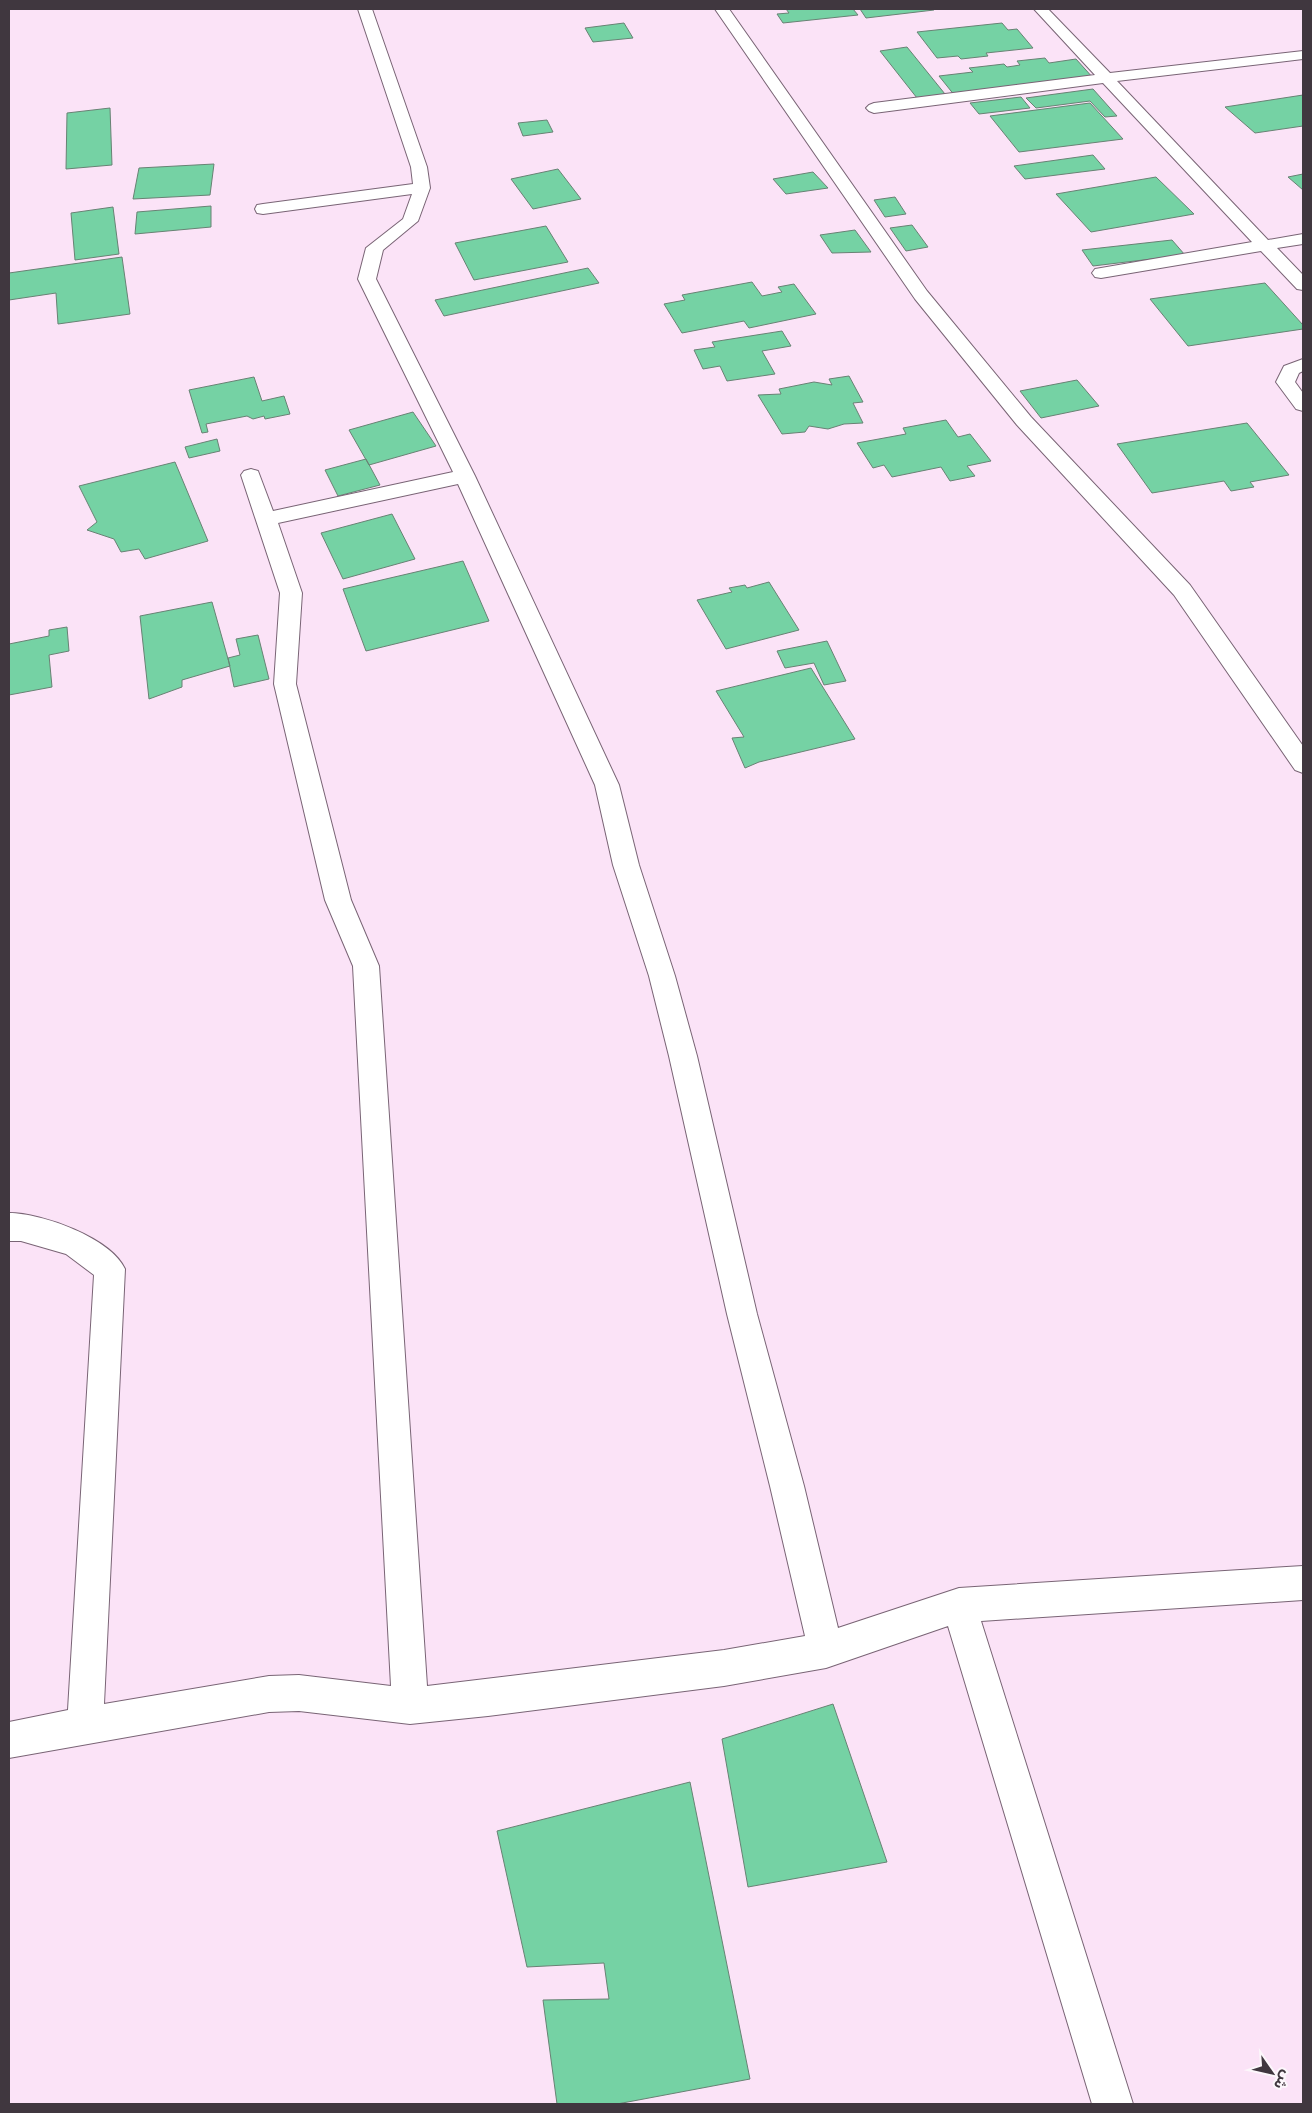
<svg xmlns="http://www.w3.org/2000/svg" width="1312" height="2113" font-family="Montserrat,'Noto Sans Arabic',sans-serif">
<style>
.building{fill:#75d2a4;stroke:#688274}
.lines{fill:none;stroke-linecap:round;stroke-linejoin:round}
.minor-casing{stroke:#796475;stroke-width:2}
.minor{fill:#fff;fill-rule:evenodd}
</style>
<rect width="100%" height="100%" fill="#fbe3f7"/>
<path class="building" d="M786 9H853L858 15 783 23 777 14 789 13Z
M860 9H933L934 10 866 18Z
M624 23 633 38 593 42 585 28Z
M1002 23 1008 30 1017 29 1033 48 986 53 988 56 961 59 958 56 937 58 917 32Z
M907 47 945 94 917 98 880 51Z
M1045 58 1049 63 1076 59 1094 79 955 96 939 76 973 72 969 68 1004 64 1007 67 1014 66 1020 65 1017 61Z
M1093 89 1117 116 1105 117 1090 101 1036 108 1026 98Z
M1303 95V126L1255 133 1225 107Z
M1021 97 1030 108 979 114 970 103Z
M1090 103 1123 139 1019 152 990 116Z
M110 108 112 165 66 169 67 113Z
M547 120 553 132 523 136 518 123Z
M1093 155 1105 169 1025 179 1014 166Z
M214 164 210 195 133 199 139 168Z
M558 169 581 199 533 209 511 179Z
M813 172 828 188 786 194 773 179Z
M1303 174V190L1288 177Z
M1156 177 1194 214 1091 232 1056 194Z
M895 197 906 214 885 217 874 200Z
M211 206V227L135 234 137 212Z
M113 207 119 254 75 260 71 213Z
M912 225 928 247 906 251 890 228Z
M546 226 568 262 474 280 455 243Z
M855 230 871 252 832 253 820 235Z
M1172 240 1185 255 1093 266 1082 250Z
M122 257 130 314 58 324 56 293 9 300V273Z
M588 268 599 283 444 316 435 300Z
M752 282 762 296 782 292 778 287 794 284 816 314 749 328 744 321 682 333 664 304 685 300 682 295Z
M1265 283 1303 325V329L1188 346 1150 299Z
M782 331 791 346 762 351 775 374 727 381 720 366 703 369 694 350 715 347 712 342Z
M849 376 863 402 853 403 863 423 844 424 828 429 809 426 805 432 782 434 758 395 781 394 779 389 814 382 832 385 829 379Z
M254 377 262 401 284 396 290 414 265 419 264 416 253 419 247 416 206 424 208 432 202 433 189 390Z
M1077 380 1099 406 1041 418 1020 391Z
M413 412 436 446 369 465 349 430Z
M946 420 958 437 970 434 991 461 967 466 975 476 950 481 941 467 892 477 884 465 873 468 857 443 906 434 903 428Z
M1247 423 1289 475 1250 482 1254 487 1231 491 1224 481 1152 493 1117 444Z
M217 439 220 451 189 458 185 447Z
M366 459 380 485 338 496 325 470Z
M175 462 208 541 145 559 139 549 121 552 114 539 87 530 97 522 79 486Z
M392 514 415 559 343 579 321 533Z
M463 561 489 621 366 651 343 589Z
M769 582 799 630 726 649 697 600 732 592 729 588 745 585 747 588Z
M212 602 230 666 182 680V687L149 699 140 616Z
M67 627 69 651 49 655 52 687 9 695V644L49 636V630Z
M258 635 269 679 234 687 228 658 240 655 236 639Z
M827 641 846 681 824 685 814 663 785 668 777 651Z
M811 668 855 739 759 762 745 768 732 738 744 737 716 691Z
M833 1704 887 1862 748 1887 722 1739Z
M690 1782 750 2079 617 2104H557L543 2000 609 1999 604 1963 527 1967 497 1831Z"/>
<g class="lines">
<g class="minor-casing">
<path id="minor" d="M358 9H372L427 167 430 188 418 221 383 250 376 279 475 476 619 785 639 865 675 976 697 1056 757 1314 804 1486 838 1628 959 1588 1303 1566V1600L981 1621 1133 2104H1092L948 1626 826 1668 724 1686 488 1716 410 1724 299 1711 269 1712 9 1758V1722L68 1710 94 1275 66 1254 21 1241H9V1213C42 1213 111 1238 125 1269L104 1704 269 1676 299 1675 391 1686 353 966 325 900 274 684 280 593 241 475 244 471 251 469 258 471 273 511 453 472 358 279 366 248 403 219 412 194 263 214 257 213 255 209 257 205 263 204 413 184 411 167ZM458 484 595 785 613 865 649 976 669 1056 727 1314 770 1486 805 1636 724 1650 427 1686 379 966 351 900 296 684 302 593 278 523Z
M715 9H729L927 291 1031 417 1190 585 1303 746V773L1295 770 1174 595 1017 425 915 299Z
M1034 9H1048L1110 73 1303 51V59L1117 81 1268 240 1303 234V244L1277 248 1303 275V290L1297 289 1261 251 1101 278 1095 277 1092 273 1095 269 1101 268 1252 242 1103 83 874 113 869 111 866 108 869 105 874 103 1095 75Z
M1303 359V371L1299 373 1295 382 1303 393V411L1296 409 1276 382 1284 366Z"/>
</g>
<use href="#minor" class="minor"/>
</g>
<rect width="1312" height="2113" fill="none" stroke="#40373f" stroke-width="20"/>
<g transform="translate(1272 2073) rotate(124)" stroke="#fcf7fb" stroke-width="4" paint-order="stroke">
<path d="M0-4L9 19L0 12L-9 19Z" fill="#40373f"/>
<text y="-8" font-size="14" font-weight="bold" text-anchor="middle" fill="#40373f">ش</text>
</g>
</svg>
